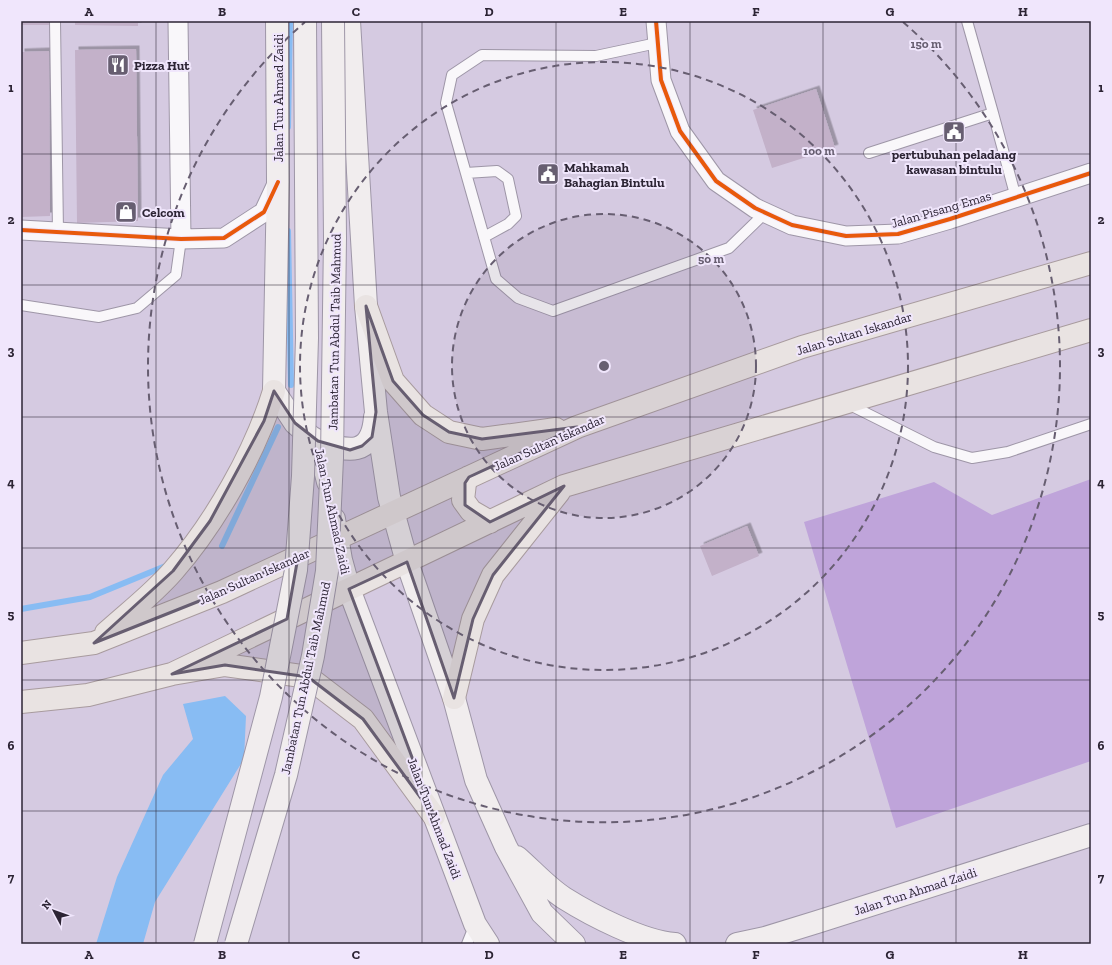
<svg xmlns="http://www.w3.org/2000/svg" width="1112" height="965" font-family="'Zilla Slab',serif">
<style>
.green{fill:#bfa4da}
.water{fill:#88bcf3}
.lines{fill:none;stroke-linecap:round;stroke-linejoin:round}
.stream{stroke:#88bcf3;stroke-width:6}
.building{fill:#c3b1c9;filter:url(#shadow)}
.lane-casing{stroke:#9e96a7;stroke-width:12}
.street-casing{stroke:#9e96a7;stroke-width:21}
.secondary-casing{stroke:#9e96a7;stroke-width:24}
.primary-casing{stroke:#a89b9e;stroke-width:24}
.lane{stroke:#f9f7fa;stroke-width:10}
.street{stroke:#f9f7fa;stroke-width:19}
.secondary{stroke:#f1edee;stroke-width:22}
.primary{stroke:#e9e3e2;stroke-width:22}
.secondary-bridge-casing{stroke:#9e96a7;stroke-width:24;stroke-linecap:butt}
.secondary-bridge{stroke:#f1edee;stroke-width:22}
.cycleway-casing{stroke:#f0e6fc;stroke-width:6}
.cycleway{stroke:#e8590c;stroke-width:4}
.marked{fill:#675e71;fill-opacity:0.2;stroke:#675e71;stroke-width:3;stroke-linejoin:round}
.grid{fill:none;stroke:#2c2434;stroke-width:1;stroke-opacity:0.55}
.ring{fill:none;stroke:#675e71;stroke-width:2;stroke-dasharray:7 5}
.labels{text-anchor:middle;stroke-width:4;stroke-linejoin:round;paint-order:stroke}
.poi-label{font-size:13px;font-weight:bold;fill:#2c2434;stroke:#f0e6fc;text-anchor:start}
.street-label{font-size:13px;fill:#2c2434;stroke:#f0e6fc}
.centre{fill:#675e71;stroke:#f0e6fc;stroke-width:2}
.ring-label{font-size:12px;text-anchor:middle;font-weight:bold;fill:#675e71;stroke:#f0e6fc;stroke-width:4;stroke-linejoin:round;paint-order:stroke}
.neatline{fill:none;stroke:#2c2434;stroke-width:1.5}
.grid-label{font-size:13px;text-anchor:middle;font-weight:bold;fill:#2c2434}
</style>
<defs>
<filter id="shadow"><feDropShadow dx="3.5" dy="-3.5" stdDeviation="0" flood-color="#0004"/></filter>
</defs>
<rect width="100%" height="100%" fill="#d5cae1"/>
<path class="green" d="M1091 479V761L896 828 804 522 934 482 992 515Z"/>
<path class="water" d="M225 696 246 716 244 759 155 902 143 944H96L117 877 163 775 193 739 183 704Z"/>
<g class="lines">
<path class="stream" d="M288 127 290 21
M288 231 291 385
M222 546 278 427
M21 609 90 597 168 565"/>
</g>
<path class="building" d="M21 21H49V25H21Z
M75 21H138V26L75 25Z
M136 49 138 221 77 223 75 50Z
M49 51 50 216 21 217V52Z
M816 89 835 148 772 168 753 110Z
M747 526 759 556 712 576 700 546Z"/>
<g class="lines">
<g class="lane-casing">
<path id="lane" d="M55 21 58 232
M967 21 993 113
M657 43 596 56 482 55 452 75 446 103 496 279 518 298 553 311 729 248 765 213
M869 153 993 113 1016 198
M466 173 497 171 508 179 516 216 508 224 484 237
M21 305 99 317 137 308 176 275 181 239
M848 404 934 447 972 458 1008 452 1091 424
M467 944 475 924"/>
</g>
<g class="street-casing">
<path id="street" d="M178 21 181 239
M656 21 661 80 680 131 716 181 755 208 792 225 846 236 898 234 950 219 1091 173
M21 230 181 239 224 238 264 212 277 184"/>
</g>
<g class="secondary-casing">
<path id="secondary" d="M277 21 278 182 274 391 295 423 311 437 318 441 328 482
M349 21 366 306 376 412 389 497 407 562 454 698 476 780 506 847 542 913 574 944
M318 441C348 452 372 457 375 417
M334 519 341 560 349 589 475 924 488 944
M517 857C532 870 547 887 564 898 591 915 643 942 675 944
M737 944 765 938 817 922 1091 835"/>
</g>
<g class="primary-casing">
<path id="primary" d="M366 306 393 381 423 415 449 432 482 439 556 429
M469 477 465 483 463 500 471 511 490 522
M106 633C128 613 153 594 173 571 215 523 255 453 274 391
M21 653 94 643 222 592 577 427 802 347 1091 263
M172 674 564 486 1091 330
M454 698 473 619 493 575 559 492
M21 702 88 695 172 674 225 665 308 677 363 719 434 816"/>
</g>
<use href="#lane" class="lane"/>
<use href="#street" class="street"/>
<use href="#secondary" class="secondary"/>
<use href="#primary" class="primary"/>
<g class="secondary-bridge-casing">
<path id="secondary-bridge" d="M205 944 271 697 296 570 303 476 307 338 305 21
M236 944 286 775 313 656 327 571 332 458 335 238 333 21"/>
</g>
<use href="#secondary-bridge" class="secondary-bridge"/>
<g class="cycleway-casing">
<path id="cycleway" d="M656 21 661 80 680 131 716 181 755 208 792 225 846 236 898 234 950 219 1091 173
M21 230 181 239 224 238 264 212 278 182"/>
</g>
<use href="#cycleway" class="cycleway"/>
</g>
<path class="marked" d="M366 306 393 381 423 415 449 432 482 439 577 427 469 477 465 483V505L490 522 564 486 493 575 473 619 454 698 407 562 349 589 434 816 363 719 308 677 225 665 172 674 287 619 298 557 222 592 94 643 173 571 210 521 264 421 274 391 295 423 318 441 350 450 362 446 372 437 376 412Z"/>
<path class="grid" d="M156 21V944M289 21V944M422 21V944M556 21V944M690 21V944M823 21V944M956 21V944M21 154H1091M21 285H1091M21 417H1091M21 548H1091M21 680H1091M21 811H1091"/>
<circle cx="604" cy="366" r="152" fill="#675e71" fill-opacity=".12"/>
<g class="ring">
<circle cx="604" cy="366" r="152"/>
<circle cx="604" cy="366" r="304"/>
<path d="M903 22A456 456 0 1 1 305 22"/>
</g>
<defs>
<g id="restaurant-square" transform="scale(1.15)"><rect x="-9" y="-9" width="18" height="18" rx="4" fill="#675e71" stroke="#f0e6fc"/><path d="M-5-6h1v4h1v-4h1v4h1v-4h1v5L-1.5 .5V6h-2V.5L-5-1ZM5-6V6H3V1.5H1.5Q1.5-4 5-6Z" fill="#fff"/></g>
<g id="civic-square" transform="scale(1.15)"><rect x="-9" y="-9" width="18" height="18" rx="4" fill="#675e71" stroke="#f0e6fc"/><path d="M-.6-6.5H3V-4.5H.6V-3L4-1V1h2V6H-6V1h2V-1L-.6-3ZM-1.2 2.5V6h2.4V2.5Z" fill="#fff"/></g>
<g id="shop-square" transform="scale(1.15)"><rect x="-9" y="-9" width="18" height="18" rx="4" fill="#675e71" stroke="#f0e6fc"/><path d="M-5-2.5h2.3a2.7 3.5 0 0 1 5.4 0H5L5.5 6h-11ZM-1.5-2.5h3a1.5 2.3 0 0 0-3 0Z" fill="#fff"/></g>
</defs>
<g fill-rule="evenodd">
<use href="#restaurant-square" x="118" y="65"/>
<use href="#civic-square" x="954" y="132"/>
<use href="#civic-square" x="548" y="174"/>
<use href="#shop-square" x="126" y="212"/>
</g>
<g class="labels">
<g class="poi-label">
<text x="134" y="70">Pizza Hut</text>
<text x="954" y="159" text-anchor="middle">pertubuhan peladang<tspan x="954" dy="15">kawasan bintulu</tspan></text>
<text x="564" y="172">Mahkamah<tspan x="564" dy="15">Bahagian Bintulu</tspan></text>
<text x="142" y="217">Celcom</text>
</g>
<g class="street-label">
<text transform="translate(278 98) rotate(-90)" y="5">Jalan Tun Ahmad Zaidi</text>
<text transform="translate(941 209) rotate(-16)" y="5">Jalan Pisang Emas</text>
<text transform="translate(334 332) rotate(-89)" y="5">Jambatan Tun Abdul Taib Mahmud</text>
<text transform="translate(854 333) rotate(-17)" y="5">Jalan Sultan Iskandar</text>
<text transform="translate(549 442) rotate(-24)" y="5">Jalan Sultan Iskandar</text>
<text transform="translate(333 511) rotate(78)" y="5">Jalan Tun Ahmad Zaidi</text>
<text transform="translate(254 576) rotate(-24)" y="5">Jalan Sultan Iskandar</text>
<text transform="translate(305 678) rotate(-78)" y="5">Jambatan Tun Abdul Taib Mahmud</text>
<text transform="translate(435 818) rotate(69)" y="5">Jalan Tun Ahmad Zaidi</text>
<text transform="translate(915 891) rotate(-18)" y="5">Jalan Tun Ahmad Zaidi</text>
</g>
</g>
<circle cx="604" cy="366" r="6" class="centre"/>
<g class="ring-label">
<text x="926" y="48">150 m</text>
<text x="819" y="155">100 m</text>
<text x="711" y="263">50 m</text>
</g>
<rect width="1112" height="965" fill="none" stroke="#f0e6fc" stroke-width="44"/>
<g transform="translate(54 911) rotate(311)" stroke="#f0e6fc" stroke-width="3" paint-order="stroke">
<path d="M0-3L7 15L0 10L-7 15Z" fill="#2c2434"/>
<text y="-6" font-size="11" font-weight="bold" text-anchor="middle" fill="#2c2434">N</text>
</g>
<rect x="22" y="22" width="1068" height="921" class="neatline"/>
<g class="grid-label">
<text x="89" y="16">A</text>
<text x="222" y="16">B</text>
<text x="356" y="16">C</text>
<text x="489" y="16">D</text>
<text x="623" y="16">E</text>
<text x="756" y="16">F</text>
<text x="890" y="16">G</text>
<text x="1023" y="16">H</text>
<text x="11" y="92">1</text>
<text x="1101" y="92">1</text>
<text x="11" y="224">2</text>
<text x="1101" y="224">2</text>
<text x="11" y="355">3</text>
<text x="1101" y="355">3</text>
<text x="11" y="487">4</text>
<text x="1101" y="487">4</text>
<text x="11" y="619">5</text>
<text x="1101" y="619">5</text>
<text x="11" y="750">6</text>
<text x="1101" y="750">6</text>
<text x="11" y="882">7</text>
<text x="1101" y="882">7</text>
<text x="89" y="959">A</text>
<text x="222" y="959">B</text>
<text x="356" y="959">C</text>
<text x="489" y="959">D</text>
<text x="623" y="959">E</text>
<text x="756" y="959">F</text>
<text x="890" y="959">G</text>
<text x="1023" y="959">H</text>
</g>
</svg>
